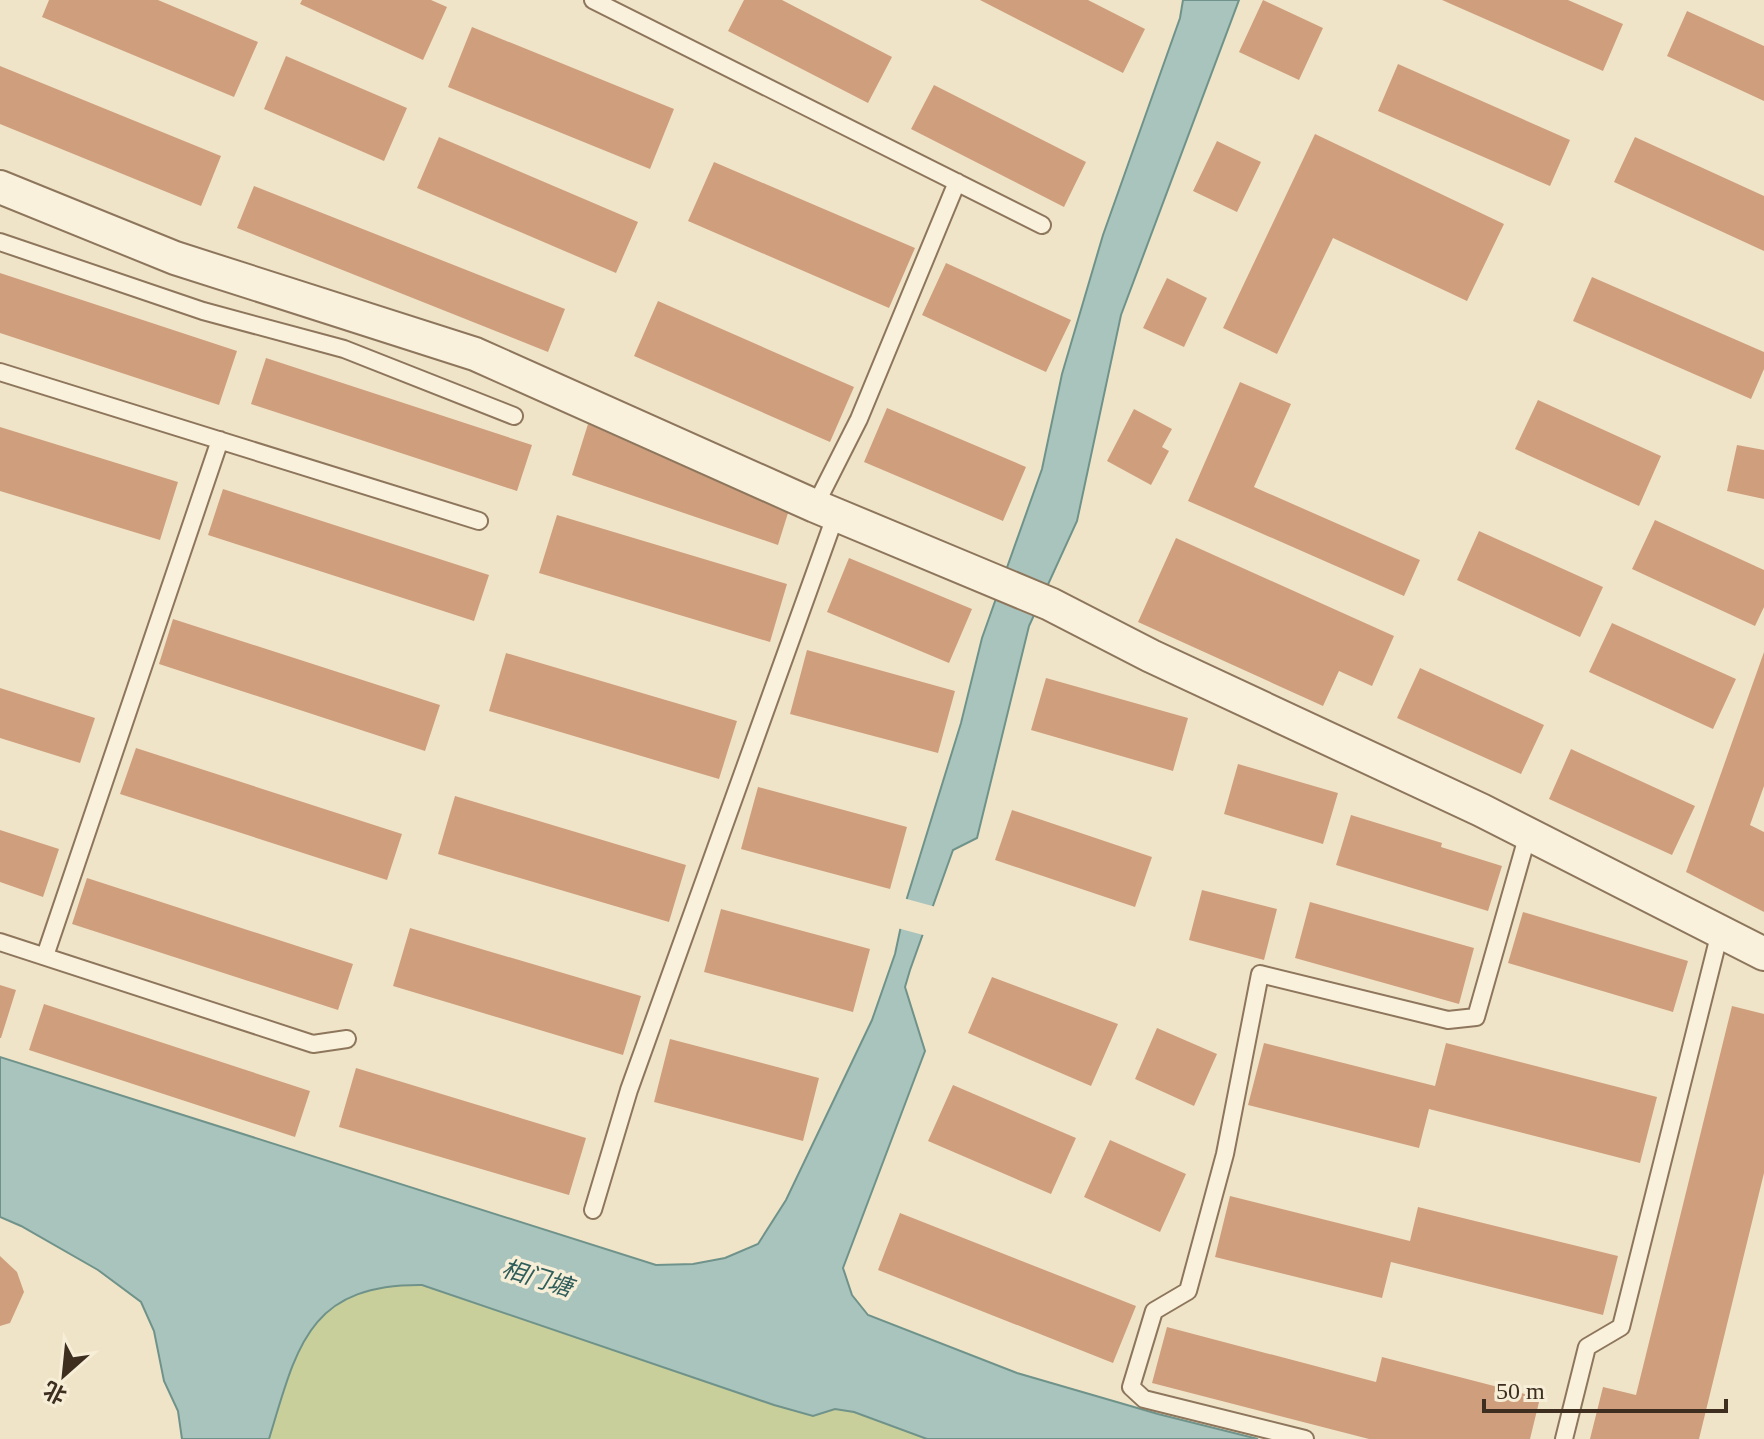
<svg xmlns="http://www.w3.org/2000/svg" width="1764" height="1439" font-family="'Times New Roman','Noto Sans SC',serif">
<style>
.green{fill:#c9cf9b}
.water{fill:#a9c4bc;stroke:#6f938a;stroke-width:2}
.pier{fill:#f0e4c8}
.building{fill:#cf9f7d}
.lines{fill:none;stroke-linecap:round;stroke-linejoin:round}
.service-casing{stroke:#8d765c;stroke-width:20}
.minor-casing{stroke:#8d765c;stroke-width:36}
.service{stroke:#faf1dc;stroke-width:16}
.minor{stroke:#faf1dc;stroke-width:32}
.labels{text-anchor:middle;stroke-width:7;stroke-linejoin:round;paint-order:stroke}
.water-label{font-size:24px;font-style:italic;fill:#2f5d5a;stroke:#f7eed8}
</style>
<rect width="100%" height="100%" fill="#f0e4c8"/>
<path class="green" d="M396 1285H421L774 1405 813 1416 835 1409 854 1412 927 1439H269C292 1361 303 1298 396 1285Z"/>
<path class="water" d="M1183 0H1239L1121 315 1077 521 1029 626 977 838 953 850 910 970 905 987 925 1051 843 1268 852 1295 868 1315 1017 1373 1158 1414 1258 1439H927L854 1412 835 1409 813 1416 774 1405 422 1285C308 1284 297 1347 269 1439H182L178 1411 164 1381 154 1331 141 1302 98 1270 21 1226 0 1217V1057L656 1265 693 1264 725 1258 758 1244 786 1200 872 1020 895 954 907 898 961 723 982 638 1042 469 1062 374 1103 235 1180 18Z"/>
<path class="pier" d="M903 898 936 907 927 936 897 928Z"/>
<path class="building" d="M49 0H158L258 42 234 97 42 17Z
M302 0H431L447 7 423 60 300 4Z
M744 0H782L892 57 868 103 728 31Z
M980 0H1088L1145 29 1123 73Z
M1263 0 1323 28 1299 80 1239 52Z
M1442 0H1568L1623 24 1603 71Z
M1687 11 1764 46V101L1667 56Z
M472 27 674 109 650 169 448 87Z
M286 56 407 108 384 161 264 109Z
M1398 64 1570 140 1550 186 1378 111Z
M0 66 221 156 201 206 0 124Z
M934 85 1086 162 1064 207 911 129Z
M1315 134 1504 224 1467 301 1333 238 1277 354 1223 328Z
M439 137 638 222 616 273 417 188Z
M1635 137 1764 196V251L1614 182Z
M1217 141 1261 162 1237 212 1193 191Z
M714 162 915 248 889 308 688 221Z
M254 186 565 309 548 352 237 228Z
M946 263 1071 320 1046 372 922 315Z
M0 273 237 351 219 405 0 333Z
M1592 277 1764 352V369L1751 399 1573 321Z
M1167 278 1207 298 1184 347 1143 328Z
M658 301 854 387 830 442 634 356Z
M266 358 532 445 517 491 251 404Z
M1240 382 1291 404 1254 487 1420 560 1404 596 1188 501Z
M1538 400 1661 456 1639 506 1515 449Z
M887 408 1026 467 1003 521 864 462Z
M1134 409 1172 429 1162 447 1169 451 1151 485 1107 461Z
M588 424 788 513 778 545 572 475Z
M0 427 178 482 160 540 0 491Z
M1737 445 1764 450V499L1727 491Z
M223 489 489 575 474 621 208 535Z
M557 515 787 584 770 642 539 573Z
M1655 520 1764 570V607L1755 626 1632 569Z
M1479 531 1603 587 1580 637 1457 580Z
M1176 538 1394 636 1372 686 1339 671 1323 706 1138 622Z
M849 558 972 609 949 663 827 612Z
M173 619 440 705 425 751 159 664Z
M1612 623 1736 679 1713 729 1589 672Z
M807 650 955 691 938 753 790 714Z
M1764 652V786L1750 825 1764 832V912L1686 872Z
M506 653 737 721 719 779 489 711Z
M1420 668 1544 725 1521 774 1397 718Z
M1046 678 1188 718 1173 771 1031 730Z
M0 688 95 718 80 763 0 738Z
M136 748 402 834 387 880 120 794Z
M1571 749 1695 806 1672 855 1549 799Z
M1238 764 1338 793 1323 844 1224 814Z
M758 787 907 827 890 889 741 849Z
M455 796 686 865 669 922 438 854Z
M1012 810 1152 857 1135 907 995 860Z
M1351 815 1442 843 1441 847 1502 866 1488 911 1336 865Z
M0 830 59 849 43 897 0 882Z
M87 878 353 964 338 1010 72 924Z
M1202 890 1277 909 1264 960 1189 940Z
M1310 902 1474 948 1459 1004 1295 958Z
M721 909 870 949 853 1012 704 972Z
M1523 912 1688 961 1673 1012 1508 963Z
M410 928 641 996 623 1055 393 986Z
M992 977 1118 1024 1091 1086 968 1033Z
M0 985 16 990 1 1038H0Z
M44 1004 310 1091 295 1137 29 1050Z
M1732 1006 1764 1014V1173L1699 1439H1590L1603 1387 1636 1395Z
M1157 1028 1217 1054 1194 1106 1135 1079Z
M670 1039 819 1078 803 1141 654 1102Z
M1264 1043 1435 1086 1446 1043 1657 1097 1640 1163 1429 1109 1419 1148 1248 1105Z
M356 1068 586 1138 569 1195 339 1127Z
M953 1085 1076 1138 1051 1194 928 1141Z
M1110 1140 1186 1174 1160 1232 1084 1197Z
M1230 1196 1410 1241 1418 1207 1618 1256 1603 1315 1391 1262 1382 1298 1215 1257Z
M900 1213 1136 1306 1113 1363 878 1270Z
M0 1256 17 1272 24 1292 10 1323 0 1326Z
M1167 1327 1376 1382 1382 1357 1540 1398 1530 1439H1369L1152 1383Z"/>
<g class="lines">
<g class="service-casing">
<path id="service" d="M593 0 1042 225
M0 242 203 311 344 349 514 416
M0 372 479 521
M815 506 859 419 957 182
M0 942 313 1044 347 1039
M45 956 220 440
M593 1210 629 1090 836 514
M1305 1439 1144 1399 1131 1387 1154 1311 1188 1291 1225 1154 1260 974 1448 1020 1476 1017 1528 834
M1564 1439 1587 1347 1621 1327 1720 932"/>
</g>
<g class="minor-casing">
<path id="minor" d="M0 187 175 258 475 354 815 506 1050 604 1151 656 1481 810 1764 954"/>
</g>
<use href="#service" class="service"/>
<use href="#minor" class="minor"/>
</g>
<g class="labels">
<g class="water-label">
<text transform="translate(537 1278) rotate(17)" y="8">相门塘</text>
</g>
</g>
<g transform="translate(64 1375) rotate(207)" stroke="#f7eed8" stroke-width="6" paint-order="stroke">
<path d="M0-6L14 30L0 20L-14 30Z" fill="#3d2e20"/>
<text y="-12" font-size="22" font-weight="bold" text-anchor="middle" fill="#3d2e20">北</text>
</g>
<path d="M1484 1399v12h242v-12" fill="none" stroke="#3d2e20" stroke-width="4"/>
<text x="1496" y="1399" font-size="24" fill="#3d2e20" stroke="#f7eed8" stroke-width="6" paint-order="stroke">50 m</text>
</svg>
